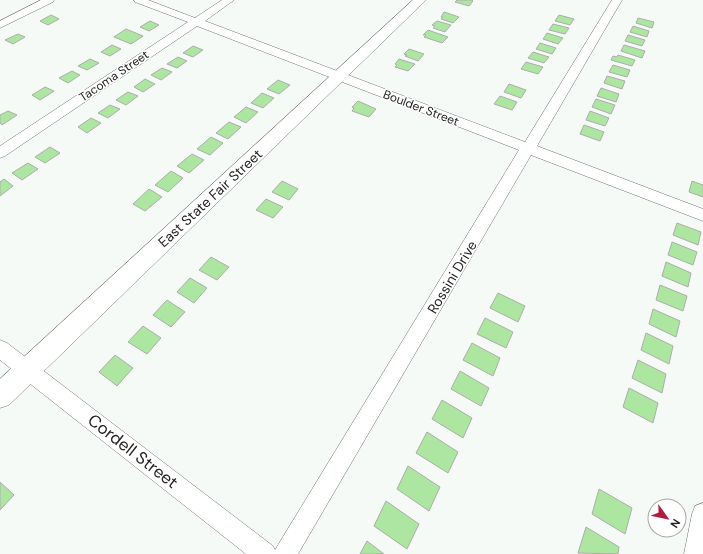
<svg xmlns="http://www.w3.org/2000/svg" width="703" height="554" font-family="'DM Sans',sans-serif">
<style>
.building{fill:#ade6a0;stroke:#abaeaa}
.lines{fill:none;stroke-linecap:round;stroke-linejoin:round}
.minor-casing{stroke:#70736f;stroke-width:1}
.tertiary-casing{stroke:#70736f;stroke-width:1}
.minor{fill:#fff;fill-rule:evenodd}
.tertiary{fill:#fff;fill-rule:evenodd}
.labels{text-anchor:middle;stroke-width:3;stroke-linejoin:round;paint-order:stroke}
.far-street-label{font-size:12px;fill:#222322;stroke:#fff}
.street-label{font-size:14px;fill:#222322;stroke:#fff}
.near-street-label{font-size:17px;fill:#222322;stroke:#fff}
</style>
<rect width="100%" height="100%" fill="#f6faf6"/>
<path class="building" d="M457 0H472L473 1 469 6 455 2Z
M444 12 459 17 453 23 441 19 443 17H441Z
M51 15 59 19 48 25 40 21Z
M559 15 574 19 570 25 555 21Z
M638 18 654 22 652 28 636 23Z
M150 21 159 25 149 31 140 27Z
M437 21 451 25 445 32 433 28 435 26 432 25Z
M553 24 569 28 565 34 549 30Z
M633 26 649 31 647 37 630 32Z
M126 29 143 36 131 44 114 37Z
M428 30 448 37 442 43 424 37 426 35H423Z
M547 33 563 38 558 44 543 39Z
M18 34 25 37 13 44 5 40Z
M628 35 645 40 642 46 625 41Z
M540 43 556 48 552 54 536 49Z
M112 45 121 49 110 56 101 52Z
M624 45 645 51 642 58 621 51Z
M193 46 203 50 193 57 183 53Z
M409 49 424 54 418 61 405 56 407 55 404 54Z
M533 52 549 57 544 63 528 58Z
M618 55 635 60 632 66 611 60 613 56 617 57Z
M178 57 187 61 177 68 167 64Z
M90 59 99 63 87 70 78 66Z
M399 59 415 64 408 71 395 67 397 65 395 64Z
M526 62 543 67 538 74 521 69Z
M613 65 630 70 627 77 609 72Z
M162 68 172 72 161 80 151 75Z
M72 71 80 75 68 83 59 78Z
M607 76 625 81 622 89 604 83Z
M145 79 155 84 143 92 134 87Z
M278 80 290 85 279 94 267 89Z
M509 84 526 90 521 98 504 92Z
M45 87 54 91 40 100 32 95Z
M601 88 619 94 616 102 597 96Z
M128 92 138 96 126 105 116 100Z
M262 93 274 98 263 108 251 103Z
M500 96 517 102 512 110 494 104Z
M596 99 615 105 611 114 592 107Z
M358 101 376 109 369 117 352 111 354 108 352 107Z
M110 105 120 109 108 118 98 113Z
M246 107 258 112 246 123 234 117Z
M8 111 17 115 2 125 0 123V115Z
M590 111 609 118 605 126 586 120Z
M91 118 101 123 87 133 78 127Z
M229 122 241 127 228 139 216 133Z
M584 125 604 132 600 141 580 134Z
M211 137 223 143 210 155 197 149Z
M50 147 60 153 45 163 35 157Z
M192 154 204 160 189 173 177 166Z
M28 163 38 169 22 180 12 173Z
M171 171 183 178 168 192 155 185Z
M4 179 13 186 0 196V182Z
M282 181 298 189 289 200 272 192Z
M692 181 703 185V197L689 192Z
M149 189 162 197 145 211 133 204Z
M266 199 283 207 273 218 256 210Z
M677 223 701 232 698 245 673 235Z
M672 242 697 252 693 265 668 255Z
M211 257 229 267 217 280 199 270Z
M666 262 691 273 688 287 662 276Z
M190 278 207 288 194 303 177 292Z
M660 285 687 296 683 311 656 300Z
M498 293 525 306 518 322 490 308Z
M167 300 185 312 171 327 153 315Z
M653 309 680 321 676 337 649 324Z
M485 318 513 332 506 348 477 334Z
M143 326 161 338 147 354 128 342Z
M646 333 673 346 669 364 641 350Z
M472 343 500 358 493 376 463 360Z
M115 355 133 368 117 386 99 372Z
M638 360 666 374 662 393 632 378Z
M460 371 489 388 481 406 451 389Z
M629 388 658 403 653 423 623 407Z
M442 400 472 418 463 438 432 419Z
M427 432 458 452 448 473 416 453Z
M408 466 440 487 429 511 397 489Z
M0 482 14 495 0 510Z
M599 489 632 508 625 534 592 514Z
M386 501 419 524 407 549 374 526Z
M586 527 619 547 618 554 578 553Z
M367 541 384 554H360Z"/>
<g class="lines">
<g class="minor-casing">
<path id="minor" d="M41 0H54L53 2 0 28V21Z
M134 0H148L195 18 222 0H234L205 21 525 142 612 0H622L537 146 703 209V221L531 155 298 554H246L0 360V340L7 343 273 546 275 550 519 150 197 26 5 156 0 158V146L188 22 135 2Z
M703 503V554H684L692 514 695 506Z"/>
</g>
<g class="tertiary-casing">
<path id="tertiary" d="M413 0H426L9 405 0 408V379Z"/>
</g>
<use href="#minor" class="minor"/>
<use href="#tertiary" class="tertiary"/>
</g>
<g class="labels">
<g class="far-street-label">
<text transform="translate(114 76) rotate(-34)" y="4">Tacoma Street</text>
<text transform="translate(421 108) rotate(21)" y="4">Boulder Street</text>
</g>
<g class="street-label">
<text transform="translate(210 198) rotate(-43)" y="5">East State Fair Street</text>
<text transform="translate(452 277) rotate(-59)" y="5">Rossini Drive</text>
</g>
<g class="near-street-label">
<text transform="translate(133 451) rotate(38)" y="6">Cordell Street</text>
</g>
</g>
<g transform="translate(667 518) rotate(123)"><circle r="19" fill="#ffffff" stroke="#a7a7a7"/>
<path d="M0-3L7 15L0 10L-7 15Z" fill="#b01d40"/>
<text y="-6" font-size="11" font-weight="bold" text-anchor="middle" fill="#222322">N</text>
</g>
</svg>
